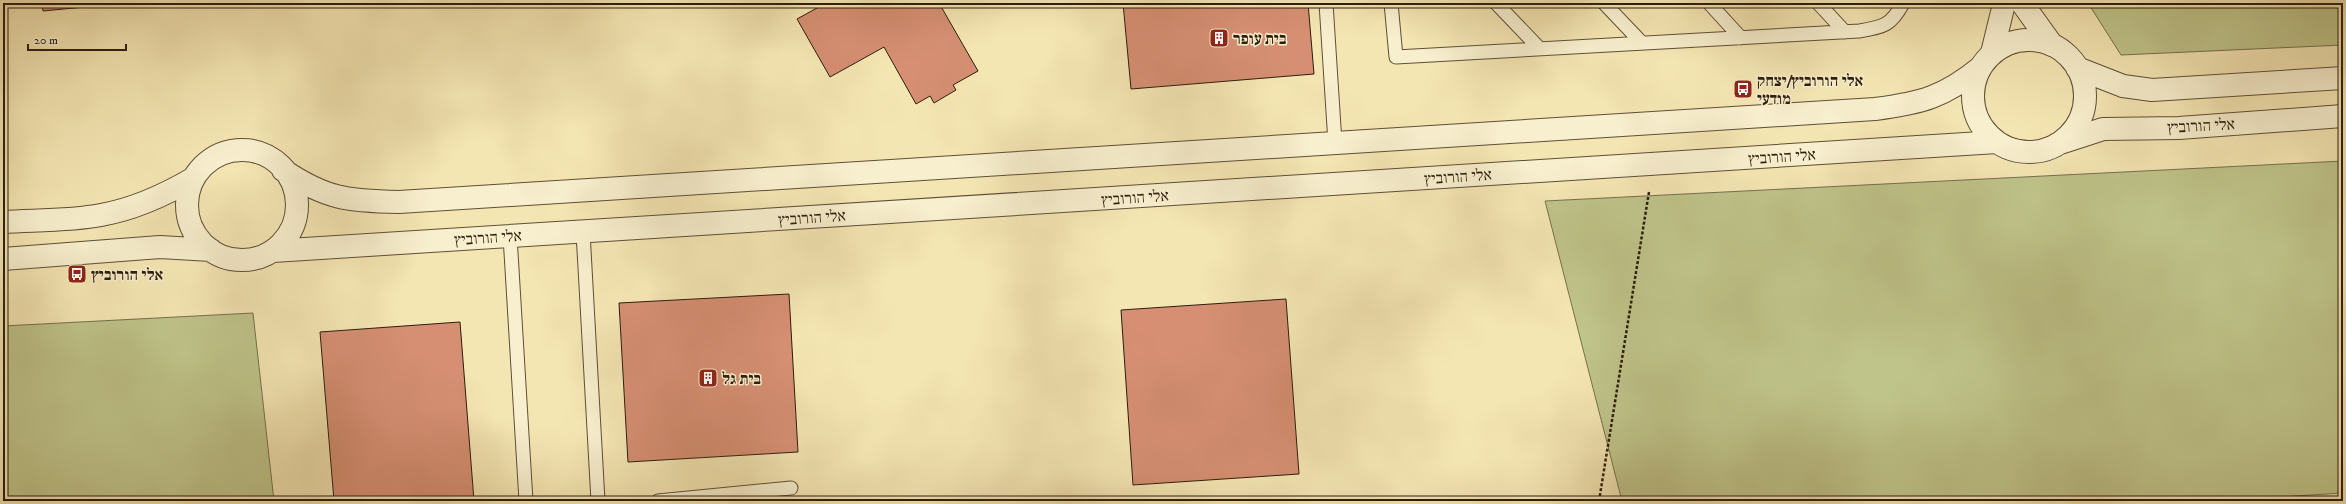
<svg xmlns="http://www.w3.org/2000/svg" width="2346" height="504" font-family="'IM FELL DW Pica','Frank Ruhl Libre',serif">
<style>
.green{fill:#bfc48a;stroke:#76704b}
.building{fill:#d68f73;stroke:#2c1d0c}
.lines{fill:none;stroke-linecap:round;stroke-linejoin:round}
.service-casing{stroke:#5e4f36;stroke-width:15}
.minor-casing{stroke:#5e4f36;stroke-width:24}
.tertiary-casing{stroke:#5e4f36;stroke-width:24}
.path{stroke:#2c1d0c;stroke-width:2.5;stroke-dasharray:3 2;stroke-linecap:butt}
.service{stroke:#f8efce;stroke-width:13}
.minor{stroke:#f8efce;stroke-width:22}
.tertiary{stroke:#f8efce;stroke-width:22}
.labels{text-anchor:middle;stroke-width:3;stroke-linejoin:round;paint-order:stroke}
.poi-label{font-size:16px;font-weight:bold;fill:#2c1d0c;stroke:#f8efce;text-anchor:start}
.street-label{font-size:16px;fill:#2c1d0c;stroke:#f8efce}
</style>
<rect width="100%" height="100%" fill="#f4e6b3"/>
<filter id="stains"><feTurbulence type="fractalNoise" baseFrequency=".005" numOctaves="4"/><feColorMatrix values="0 0 0 0 .2 0 0 0 0 .09 0 0 0 0 .02 0 0 0 .5 -.17"/></filter>
<radialGradient id="worn" r=".72"><stop offset=".6" stop-color="#630" stop-opacity="0"/><stop offset="1" stop-color="#630" stop-opacity=".3"/></radialGradient>
<path class="green" d="M2088 3H2343V45L2121 55Z
M2343 161V493L2216 501H1622L1545 201Z
M253 313 274 501H3V326Z"/>
<path class="building" d="M42 3H126L43 11Z
M826 3H939L978 71 953 85 956 90 934 103 930 96 916 104 884 47 830 77 797 19Z
M1123 3H1308L1314 74 1131 89Z
M789 294 798 452 628 462 619 303Z
M1286 299 1299 474 1133 485 1121 310Z
M460 322 474 501H334L320 332Z"/>
<g class="lines">
<g class="service-casing">
<path id="service" d="M1326 3 1335 143
M1391 3 1396 57 1859 31C1883 27 1891 26 1903 3
M1496 3 1540 49
M1604 3 1642 43
M1709 3 1741 38
M1818 3 1845 32
M583 232 598 501
M510 236 526 501
M658 501 791 488"/>
</g>
<g class="minor-casing">
<path id="minor" d="M2022 3 2052 45
M1992 53 2003 8 2002 3"/>
</g>
<g class="tertiary-casing">
<path id="tertiary" d="M1973 96a56 56 0 1 1 112 0a56 56 0 1 1-112 0Z
M2077 68 2123 86 2152 90 2343 78
M2060 143 2103 129 2179 128 2343 116
M187 205a55 55 0 1 1 110 0a55 55 0 1 1-110 0Z
M283 170C326 199 348 201 399 202L1875 109C1922 103 1944 97 1981 67
M3 222C35 220 70 221 101 215 135 209 165 195 194 178
M273 251 1997 142
M3 259 160 247 211 250"/>
</g>
<path class="path" d="M1599 501 1649 192"/>
<use href="#service" class="service"/>
<use href="#minor" class="minor"/>
<use href="#tertiary" class="tertiary"/>
</g>
<defs>
<g id="building-square" transform="scale(1)"><rect x="-9" y="-9" width="18" height="18" rx="4" fill="#8f2418" stroke="#f8efce"/><path d="M-4-6H4V6H1V3H-1V6H-4ZM-2.5-4.3h1.7v1.8h-1.7ZM.8-4.3h1.7v1.8H.8ZM-2.5-1h1.7V.8h-1.7ZM.8-1h1.7V.8H.8Z" fill="#fff"/></g>
<g id="bus-square" transform="scale(1)"><rect x="-9" y="-9" width="18" height="18" rx="4" fill="#8f2418" stroke="#f8efce"/><path d="M-5-6H5V4H4V6H2V4H-2V6H-4V4H-5ZM-3.5-4V0h7V-4ZM-3.5 1.2v1.5H-2V1.2ZM2 1.2v1.5H3.5V1.2Z" fill="#fff"/></g>
</defs>
<g fill-rule="evenodd">
<use href="#building-square" x="1219" y="38"/>
<use href="#bus-square" x="1743" y="89"/>
<use href="#bus-square" x="77" y="274"/>
<use href="#building-square" x="708" y="378"/>
</g>
<g class="labels">
<g class="poi-label">
<text x="1233" y="44">בית עופר</text>
<text x="1757" y="86">אלי הורוביץ/יצחק<tspan x="1757" dy="18">מודעי</tspan></text>
<text x="91" y="280">אלי הורוביץ</text>
<text x="722" y="384">בית גל</text>
</g>
<g class="street-label">
<text transform="translate(2201 125) rotate(-3)" y="6">אלי הורוביץ</text>
<text transform="translate(1782 156) rotate(-4)" y="6">אלי הורוביץ</text>
<text transform="translate(1458 176) rotate(-4)" y="6">אלי הורוביץ</text>
<text transform="translate(1135 197) rotate(-4)" y="6">אלי הורוביץ</text>
<text transform="translate(812 217) rotate(-4)" y="6">אלי הורוביץ</text>
<text transform="translate(488 237) rotate(-4)" y="6">אלי הורוביץ</text>
</g>
</g>
<rect width="2346" height="504" fill="none" stroke="#f4e6b3" stroke-width="16"/>
<rect x="4" y="4" width="2338" height="496" fill="none" stroke="#2c1d0c" stroke-width="2"/>
<rect x="8" y="8" width="2330" height="488" fill="none" stroke="#2c1d0c"/>
<path d="M28 44v6h98v-6" fill="none" stroke="#2c1d0c" stroke-width="2"/>
<text x="34" y="44" font-size="12" fill="#2c1d0c" stroke="#f8efce" stroke-width="3" paint-order="stroke">20 m</text>
<rect width="100%" height="100%" filter="url(#stains)"/>
<rect width="100%" height="100%" fill="url(#worn)"/>
</svg>
